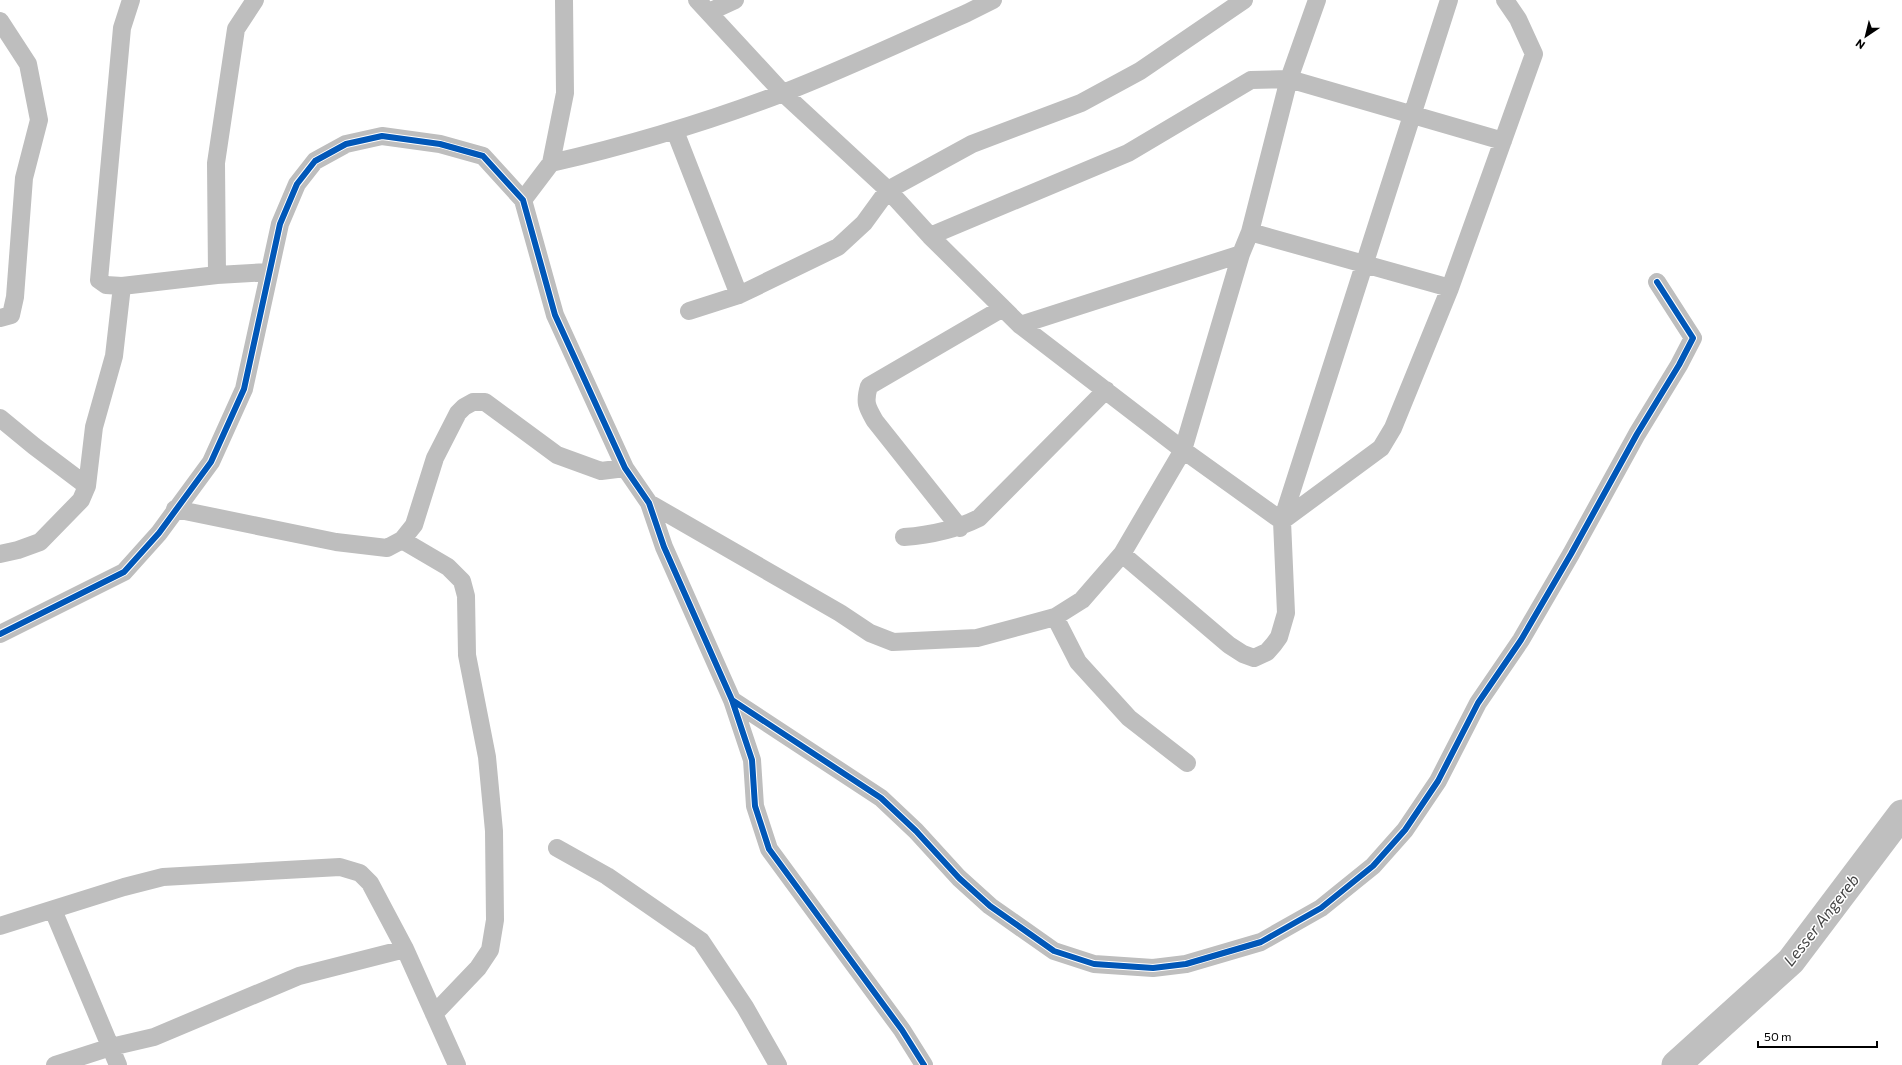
<svg xmlns="http://www.w3.org/2000/svg" width="1902" height="1065" font-family="Commissioner,sans-serif">
<style>
.lines{fill:none;stroke-linecap:round;stroke-linejoin:round}
.river{stroke:#bfbfbf;stroke-width:29}
.minor{stroke:#bebebe;stroke-width:18}
.cycleway-casing{stroke:#fff;stroke-width:8}
.cycleway{stroke:#0057b8;stroke-width:6}
.labels{text-anchor:middle;stroke-width:3;stroke-linejoin:round;paint-order:stroke}
.water-label{font-size:16px;font-style:italic;fill:#444;stroke:#fff}
</style>
<rect width="100%" height="100%" fill="#fff"/>
<g class="lines">
<path class="river" d="M1676 1065 1791 961 1902 814"/>
<path class="minor" d="M131 0 122 28 99 280 106 285 122 286 217 275 269 272
M697 0 783 93 888 190 930 236 1020 325 1183 450 1282 521
M709 12 735 0
M0 21 28 64 39 120 24 178 15 297 11 315 0 318
M675 131 739 295
M551 163C630 145 707 122 783 93 845 69 906 40 967 13L993 0
M523 200 551 163 565 93 564 0
M1250 232 1450 288
M930 236 1128 153 1251 80 1289 79 1503 141
M217 275 216 163 236 29 255 0
M689 311 739 295 838 247 864 223 888 190 972 144 1081 103 1140 71 1244 0
M1020 325 1241 254
M0 418 34 446 87 486
M649 503 840 613 870 633 893 642 977 638 1055 617 1082 600 1122 554 1183 450 1241 254 1250 232 1289 79 1317 0
M175 509 336 542 387 548 402 540 414 525 435 458 458 413 464 407 473 402H485L557 455 601 471 625 468
M1282 521 1381 448 1393 428 1450 288 1534 54 1518 19 1505 0
M960 528 875 421C867 407 864 403 869 386L1003 308
M904 537C932 535 955 530 979 518L1106 390
M402 540 448 567 462 581 466 596 467 655 487 757 494 831 495 920 490 950 478 968 434 1014
M0 554 18 550 40 542 81 500 87 486 94 427 114 356 122 286
M1122 554 1229 645 1243 654 1254 658 1267 652 1274 644 1279 637 1286 613 1282 521 1449 0
M1055 617 1078 662 1129 718 1187 763
M0 634 124 572 159 533 211 462 244 389 280 224 297 184 315 161 346 144 382 136 440 144 483 156 523 200 555 315 625 468 649 503 664 547 732 700 752 760 755 806 769 849 902 1030 924 1065
M732 700 881 798 916 831 959 878 990 906 1054 951 1094 964 1153 968 1186 964 1261 942 1321 908 1373 866 1405 830 1438 781 1478 703 1521 640 1571 554 1637 434 1679 365 1693 338 1657 282
M557 848 607 876 701 941 745 1007 778 1065
M53 910 118 1065
M0 926 124 887 163 877 340 867 360 873 370 883 405 949 457 1065
M55 1065 111 1047 154 1037 299 976 405 949"/>
<g class="cycleway-casing">
<path id="cycleway" d="M0 634 124 572 159 533 211 462 244 389 280 224 297 184 315 161 346 144 382 136 440 144 483 156 523 200 555 315 625 468 649 503 664 547 732 700 752 760 755 806 769 849 902 1030 924 1065
M732 700 881 798 916 831 959 878 990 906 1054 951 1094 964 1153 968 1186 964 1261 942 1321 908 1373 866 1405 830 1438 781 1478 703 1521 640 1571 554 1637 434 1679 365 1693 338 1657 282"/>
</g>
<use href="#cycleway" class="cycleway"/>
</g>
<g class="labels">
<g class="water-label">
<text transform="translate(1821 920) rotate(-52)" y="6">Lesser Angereb</text>
</g>
</g>
<g transform="translate(1866 36) rotate(215)" stroke="#ffffff" stroke-width="3" paint-order="stroke">
<path d="M0-3L7 15L0 10L-7 15Z" fill="#000000"/>
<text y="-6" font-size="11" font-weight="bold" text-anchor="middle" fill="#000000">N</text>
</g>
<path d="M1758 1041v6h119v-6" fill="none" stroke="#000000" stroke-width="2"/>
<text x="1764" y="1041" font-size="12" fill="#000000" stroke="#ffffff" stroke-width="3" paint-order="stroke">50 m</text>
</svg>
